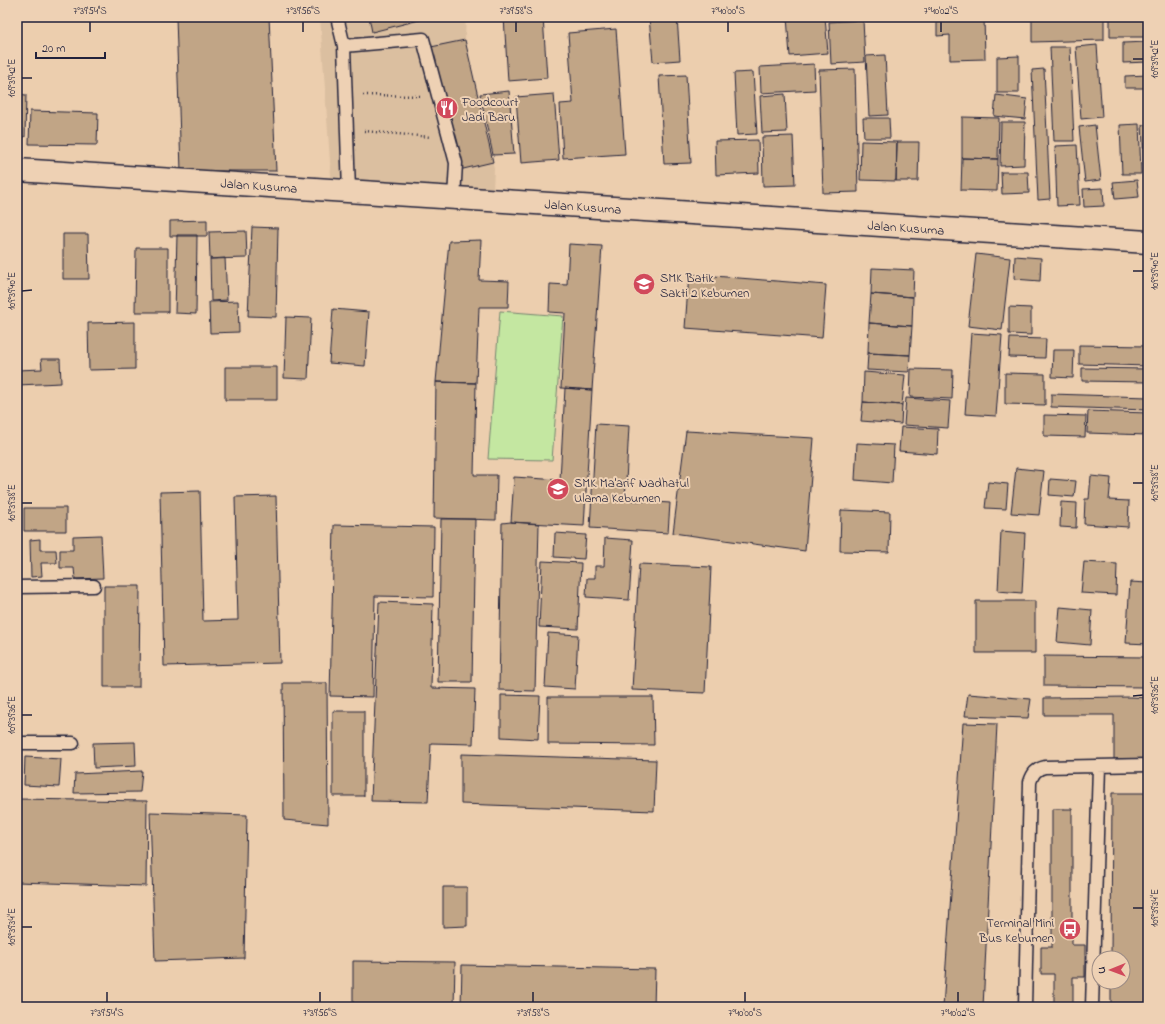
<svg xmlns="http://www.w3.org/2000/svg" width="1165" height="1024" font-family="'Indie Flower',sans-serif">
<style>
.built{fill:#dbbfa0}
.green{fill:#c4e7a1;stroke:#73846e}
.building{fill:#c1a586;stroke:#22223b}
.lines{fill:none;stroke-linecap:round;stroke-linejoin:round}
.service-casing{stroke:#22223b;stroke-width:15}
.secondary-casing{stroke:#22223b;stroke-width:25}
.path{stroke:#22223b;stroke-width:2.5;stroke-dasharray:1 3;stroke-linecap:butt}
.service{stroke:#eed1b4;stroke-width:12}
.secondary{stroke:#eed1b4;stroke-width:22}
.ticks{fill:none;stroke:#22223b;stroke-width:1.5}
.labels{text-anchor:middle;stroke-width:4;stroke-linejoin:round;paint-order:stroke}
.poi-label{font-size:13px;fill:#22223b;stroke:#eed1b4;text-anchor:start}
.street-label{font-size:13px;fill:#22223b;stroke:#eed1b4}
.neatline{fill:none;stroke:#22223b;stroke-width:1.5}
.ticks-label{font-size:10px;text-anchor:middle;fill:#22223b}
</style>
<rect width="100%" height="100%" fill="#ecceae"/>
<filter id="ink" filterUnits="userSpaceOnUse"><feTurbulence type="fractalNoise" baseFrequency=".025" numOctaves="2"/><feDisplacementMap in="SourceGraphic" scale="8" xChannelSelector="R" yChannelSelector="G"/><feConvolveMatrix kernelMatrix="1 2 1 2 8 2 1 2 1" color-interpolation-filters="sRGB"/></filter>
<g filter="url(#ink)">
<path class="built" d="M320 17H466L465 40 494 168 492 213 454 198 332 190Z"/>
<path class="green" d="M500 311 563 316 552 460 488 459Z"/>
<path class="building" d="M176 17H269L276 171H181Z
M369 17H431L372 32Z
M504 17H543L547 78 508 81Z
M649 17H677L680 60 653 62Z
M787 17H825L828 53 790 56Z
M828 17H857L828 19Z
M937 17H984L985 59 950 60V35L937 36Z
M1104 17V40L1032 42V18Z
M1110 17H1148V37H1110Z
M863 20 865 62 831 64 829 22Z
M616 29 625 154 563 158 560 104 573 103 568 33Z
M465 40 493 162 459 170 431 47Z
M1148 42V62L1123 63V43Z
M1097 45 1102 117 1081 119 1076 47Z
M1050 47H1070L1074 141H1054Z
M885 55 888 115 869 116 866 56Z
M1019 56V93H997V57Z
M814 64 815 90 761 93 760 67Z
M855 69 858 192 823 193 819 70Z
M1044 69 1050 199 1038 200 1032 70Z
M753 72 757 134 737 135 734 73Z
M686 75 691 163 664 164 659 76Z
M1148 75V88H1125V76Z
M509 91 514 154 493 155 480 94Z
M17 94 26 95 25 137 17 136Z
M554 94 559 160 521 163 516 97Z
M785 94 787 132 762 133 760 96Z
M996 95 1027 99 1025 119 994 116Z
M30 111 98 113 97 145 29 144Z
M962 117 999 118 998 159 962 158Z
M863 118H889L890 138H864Z
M1001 122H1025L1024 165 1000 166Z
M1139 124 1141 174H1122L1120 125Z
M1095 125 1101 180 1085 182 1079 127Z
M1142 125H1148V201H1146Z
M793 136 795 185 763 186 762 137Z
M758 140 759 173 716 175 715 141Z
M861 141 897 142 896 181 860 180Z
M897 142H919L918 181H896Z
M1077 145 1080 205 1057 206 1055 146Z
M962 158 998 159 997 191 961 190Z
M1001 172H1028L1029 193 1002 194Z
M1137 180 1139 197 1115 199 1113 182Z
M1103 188 1104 206 1084 207 1083 189Z
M207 220V236H170V221Z
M252 227 278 228 276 317 248 316Z
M246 231 247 258 210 259 209 232Z
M63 234H88L89 279H63Z
M177 235H197L196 314 175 313Z
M481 240 479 280 509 281 508 307H479L476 383 436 382 449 241Z
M569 244 602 246 592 390 561 388 565 313 549 312 550 284 567 285Z
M136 248H168V312H135Z
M976 254 1010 258 1002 330 968 326Z
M1015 256 1041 258 1040 281 1014 279Z
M225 258 227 300 211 301 210 259Z
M872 268 914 270 913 297 871 294Z
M689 274 826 285 822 338 685 328Z
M871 294 913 297 912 326 869 323Z
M238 301 239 332 210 333 209 302Z
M1009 307 1031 308V335L1009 334Z
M333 309 369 312 365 366 329 363Z
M286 317 311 318 308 379 284 378Z
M135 322V369L89 370 88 323Z
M869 323 912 326 910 355 868 353Z
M971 333 1002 335 996 416 965 414Z
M1010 338 1046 339 1045 358 1009 357Z
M1079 345 1148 346V366L1079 364Z
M1053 350H1074L1073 378 1052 377Z
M868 353 910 355 909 372 867 370Z
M41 359H60L61 383 18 385 17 370 42 369Z
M225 367H277V400H225Z
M1082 368 1148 369V382L1082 381Z
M911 369 953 370 952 399 910 397Z
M864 372 905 375 902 405 863 402Z
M1005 373 1045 374V405L1005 404Z
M436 382 476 383 474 475H497L496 520 434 518Z
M565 388 592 390 584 526 511 522 514 477 560 480Z
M1051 394 1148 397V410L1051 407Z
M906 398 950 401 948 428 904 425Z
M863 402 902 405 901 424 861 421Z
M1088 411 1148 413V435L1087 433Z
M1044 415 1086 416 1085 437 1044 436Z
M596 424 629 426 625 500 670 503 668 533 590 528Z
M901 427 938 429 937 454 899 451Z
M686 431 814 438 805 551 673 533Z
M857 443 894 445 892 483 855 480Z
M1016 468 1044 471 1039 515 1011 513Z
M1091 476 1111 478 1109 500 1129 501 1128 527 1084 524 1085 499H1089Z
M1050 479 1076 481 1074 497 1049 495Z
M988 482 1008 484 1006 509 985 508Z
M200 491 203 621 238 620 235 497 276 496 280 663 164 666 160 492Z
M1061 502 1077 503 1076 528 1060 527Z
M24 508H66V531H24Z
M841 510 890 512 889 552 840 551Z
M441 519H475L472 682H438Z
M511 522 539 524 535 691 499 690 502 523Z
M334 525 434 527 433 597 375 596 373 697 330 696Z
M1001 531 1025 533 1022 593 998 591Z
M555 533 586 535 584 559 554 557Z
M101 535 103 578 75 579 74 568H60V550H73V536Z
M605 538 633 540 629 600 586 597 587 578H595V566H604Z
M40 539V550H56L57 563H41L42 576 31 577 30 540Z
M542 561 581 563 578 629 539 627Z
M1084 562 1117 564 1116 595 1081 593Z
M639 564 711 567 705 693 632 690Z
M1130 582 1148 583V644L1126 643Z
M104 586H140L139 687H104Z
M976 601H1035V653H976Z
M379 602 433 604 431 688 475 689 473 744 431 743 428 802 371 801Z
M1060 607 1092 610 1090 645 1057 642Z
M548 633 578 635 575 689 545 687Z
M1044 656 1146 657 1145 687 1044 686Z
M283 683H327L328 824 284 820Z
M968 694 1031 699 1028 718 965 716Z
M501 695 540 696 538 739 501 737Z
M548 697H653L654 745 548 744Z
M1131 697 1148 698V764H1114V715H1044V698Z
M333 711H364V796H333Z
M963 723 997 724 983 1007H943Z
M135 742 136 766 94 768 93 743Z
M461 754 656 760 654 811 461 804Z
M25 757 61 759 59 787 24 785Z
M142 771 140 792 74 793 75 774Z
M1112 793H1148V1007H1111V982H1123V958H1111Z
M17 799 147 801 146 886 17 882Z
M1052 809H1072V945H1085V977H1073V1007H1054V974H1041V947H1052Z
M150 812 247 815 244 958 155 961Z
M443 887H467V926L443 927Z
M353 961 455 962 454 1007H353Z
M462 965 655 969 654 1007H461Z"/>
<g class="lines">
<g class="service-casing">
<path id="service" d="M337 17 344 46
M349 191 344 46 423 39 456 163 454 198
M17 587 94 586
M17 743H73
M1025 1007 1030 782C1033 773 1036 769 1045 767L1148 765
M1092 1007 1099 766"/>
</g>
<g class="secondary-casing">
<path id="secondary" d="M17 170 1148 242"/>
</g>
<path class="path" d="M363 95 420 96
M364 131 431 137"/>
<use href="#service" class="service"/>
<use href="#secondary" class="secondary"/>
</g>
</g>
<path class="ticks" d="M90 22V32M303 22V32M516 22V32M728 22V32M941 22V32M1133 59H1143M22 78H32M1133 271H1143M22 291 32 290M1133 483H1143M22 503H32M1133 696 1143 695M22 715H32M1133 908H1143M22 927H32M107 992V1002M320 992V1002M533 992V1002M745 992V1002M958 992V1002"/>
<defs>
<g id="restaurant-disc" transform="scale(1.15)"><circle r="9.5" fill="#d1495b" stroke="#eed1b4"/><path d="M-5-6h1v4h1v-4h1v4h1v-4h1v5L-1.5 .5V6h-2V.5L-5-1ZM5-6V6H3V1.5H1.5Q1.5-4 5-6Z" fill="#fff"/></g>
<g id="school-disc" transform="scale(1.15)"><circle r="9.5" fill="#d1495b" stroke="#eed1b4"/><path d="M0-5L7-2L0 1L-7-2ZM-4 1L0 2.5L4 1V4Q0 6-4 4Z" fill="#fff"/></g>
<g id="bus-disc" transform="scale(1.15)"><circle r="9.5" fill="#d1495b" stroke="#eed1b4"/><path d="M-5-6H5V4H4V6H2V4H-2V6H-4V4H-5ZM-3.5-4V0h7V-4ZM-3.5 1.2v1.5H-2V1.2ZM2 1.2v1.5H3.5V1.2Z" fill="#fff"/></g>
</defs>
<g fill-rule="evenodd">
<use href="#restaurant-disc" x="447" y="108"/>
<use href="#school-disc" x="644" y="284"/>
<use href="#school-disc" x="558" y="489"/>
<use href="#bus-disc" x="1070" y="929"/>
</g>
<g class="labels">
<g class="poi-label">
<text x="462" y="106">Foodcourt<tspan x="462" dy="15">Jadi Baru</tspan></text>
<text x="660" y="282">SMK Batik<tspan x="660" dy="15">Sakti 2 Kebumen</tspan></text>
<text x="574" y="487">SMK Ma'arif Nadhatul<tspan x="574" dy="15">Ulama Kebumen</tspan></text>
<text x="1054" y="927" text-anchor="end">Terminal Mini<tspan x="1054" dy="15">Bus Kebumen</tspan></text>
</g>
<g class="street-label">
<text transform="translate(259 185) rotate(4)" y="5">Jalan Kusuma</text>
<text transform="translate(583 206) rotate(4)" y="5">Jalan Kusuma</text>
<text transform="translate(906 227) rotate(4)" y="5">Jalan Kusuma</text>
</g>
</g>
<rect width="1165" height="1024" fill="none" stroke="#eed1b4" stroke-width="44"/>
<g transform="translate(1111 970) rotate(269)"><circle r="19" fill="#eed1b4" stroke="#9c8b84"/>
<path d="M0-3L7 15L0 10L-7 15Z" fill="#d1495b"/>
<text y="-6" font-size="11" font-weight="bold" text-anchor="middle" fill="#22223b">U</text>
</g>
<path d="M36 52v6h69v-6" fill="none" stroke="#22223b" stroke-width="2"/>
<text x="42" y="52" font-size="12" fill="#22223b" stroke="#eed1b4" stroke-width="3" paint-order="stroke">20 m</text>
<rect x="22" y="22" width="1121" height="980" class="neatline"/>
<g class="ticks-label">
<text x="90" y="14">7°39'54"S</text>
<text x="303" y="14">7°39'56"S</text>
<text x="516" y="14">7°39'58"S</text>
<text x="728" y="14">7°40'00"S</text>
<text x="941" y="14">7°40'02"S</text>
<text transform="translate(1154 59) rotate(-90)" y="4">109°39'42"E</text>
<text transform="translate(11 78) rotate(-90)" y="4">109°39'42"E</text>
<text transform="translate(1154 271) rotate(-90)" y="4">109°39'40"E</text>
<text transform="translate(11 291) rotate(-90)" y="4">109°39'40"E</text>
<text transform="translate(1154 483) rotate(-90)" y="4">109°39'38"E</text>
<text transform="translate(11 503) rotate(-90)" y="4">109°39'38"E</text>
<text transform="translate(1154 695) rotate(-90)" y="4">109°39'36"E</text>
<text transform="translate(11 715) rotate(-90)" y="4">109°39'36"E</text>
<text transform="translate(1154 908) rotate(-90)" y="4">109°39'34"E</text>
<text transform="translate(11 927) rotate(-90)" y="4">109°39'34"E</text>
<text x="107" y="1016">7°39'54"S</text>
<text x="320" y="1016">7°39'56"S</text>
<text x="533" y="1016">7°39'58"S</text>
<text x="745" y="1016">7°40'00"S</text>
<text x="958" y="1016">7°40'02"S</text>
</g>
</svg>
